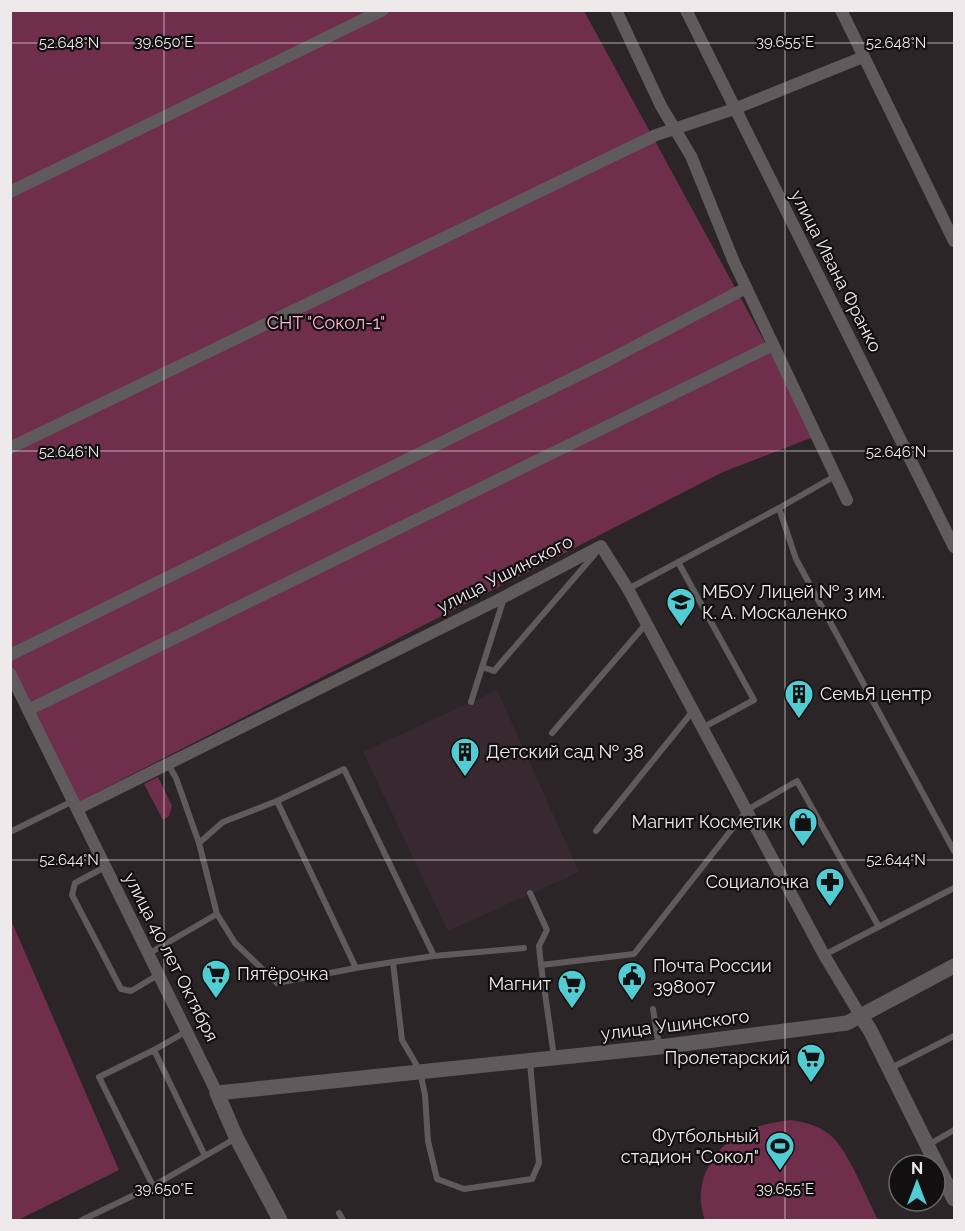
<svg xmlns="http://www.w3.org/2000/svg" width="965" height="1231" font-family="Raleway,sans-serif">
<style>
.built{fill:#37292f}
.green{fill:#6e2e4c}
.lines{fill:none;stroke-linecap:round;stroke-linejoin:round}
.service{stroke:#5f5b5c;stroke-width:6}
.minor{stroke:#5f5b5c;stroke-width:12}
.tertiary{stroke:#5f5b5c;stroke-width:15}
.ticks{fill:none;stroke:#eee9ea;stroke-width:1.5;stroke-opacity:0.45}
.labels{text-anchor:middle;stroke-width:4.5;stroke-linejoin:round;paint-order:stroke}
.street-label{font-size:18px;fill:#eee9ea;stroke:#120f10}
.park-label{font-size:18px;fill:#fcb3d1;stroke:#120f10}
.poi-label{font-size:18px;fill:#eee9ea;stroke:#120f10;text-anchor:start}
.ticks-label{font-size:15px;text-anchor:middle;fill:#eee9ea;stroke:#120f10;stroke-width:4.5;stroke-linejoin:round;paint-order:stroke}
</style>
<rect width="100%" height="100%" fill="#2c2527"/>
<path class="built" d="M497 690 579 872 448 931 363 752Z"/>
<path class="green" d="M11 11H584L816 436 723 472 78 802 11 665Z
M158 777 172 806 169 816 163 820 144 784Z
M11 920 119 1170 18 1220H10Z
M790 1120C804 1122 817 1125 829 1134 847 1147 867 1199 878 1220H705C693 1188 708 1155 736 1136 751 1126 772 1123 790 1120Z"/>
<g class="lines">
<path class="service" d="M779 508 835 476
M678 562 754 700 702 728
M628 589 779 508 796 559 954 851
M482 667 494 671 595 554
M471 702 504 598
M552 733 646 624
M168 764 176 778 199 843
M277 801 344 769 434 956 393 962
M596 831 693 711
M10 832 73 801
M105 867 75 883 72 895 121 989 131 991 158 975
M530 893 547 930 539 946 541 965
M217 914 235 943 277 983 356 968
M148 954 217 914 199 843 223 822 277 801 356 968 393 962 402 1040 420 1071 425 1095 428 1141 437 1179 464 1189 532 1179 539 1163 530 1062
M824 955 954 888
M434 956 524 948
M653 1009 659 1047
M154 1050 99 1077 153 1186 205 1156 154 1050 187 1031
M554 1057 541 965 634 954 747 810 797 781 879 927
M889 1069 954 1036
M928 1145 954 1130
M205 1156 236 1138
M339 1213 343 1220
M82 1220 153 1186"/>
<path class="minor" d="M616 10 661 106 691 156 734 262 847 500
M686 10 954 547
M841 10 954 241
M10 192 383 10
M10 448 656 135 734 109 863 57
M10 655 607 361 746 288
M10 673 28 710 773 345
M28 710 217 1093
M77 809 504 597 601 546 628 589 824 955 860 1015"/>
<path class="tertiary" d="M860 1015 870 1030 954 1199
M280 1220 236 1137 217 1093 659 1047 847 1023 954 966"/>
</g>
<path class="ticks" d="M164 10V1220M785 10V1220M10 43H954M10 451H954M10 860H954"/>
<defs>
<g id="school-pin" transform="scale(1.5)"><path d="M0 17L-7.5 6A9.5 9.5 0 1 1 7.5 6Z" fill="#51ccd2" stroke="#120f10"/><path d="M0-5L7-2L0 1L-7-2ZM-4 1L0 2.5L4 1V4Q0 6-4 4Z" fill="#111"/></g>
<g id="building-pin" transform="scale(1.5)"><path d="M0 17L-7.5 6A9.5 9.5 0 1 1 7.5 6Z" fill="#51ccd2" stroke="#120f10"/><path d="M-4-6H4V6H1V3H-1V6H-4ZM-2.5-4.3h1.7v1.8h-1.7ZM.8-4.3h1.7v1.8H.8ZM-2.5-1h1.7V.8h-1.7ZM.8-1h1.7V.8H.8Z" fill="#111"/></g>
<g id="shop-pin" transform="scale(1.5)"><path d="M0 17L-7.5 6A9.5 9.5 0 1 1 7.5 6Z" fill="#51ccd2" stroke="#120f10"/><path d="M-5-2.5h2.3a2.7 3.5 0 0 1 5.4 0H5L5.5 6h-11ZM-1.5-2.5h3a1.5 2.3 0 0 0-3 0Z" fill="#111"/></g>
<g id="pharmacy-pin" transform="scale(1.5)"><path d="M0 17L-7.5 6A9.5 9.5 0 1 1 7.5 6Z" fill="#51ccd2" stroke="#120f10"/><path d="M-2-6h4v4h4v4h-4v4h-4v-4h-4v-4h4Z" fill="#111"/></g>
<g id="supermarket-pin" transform="scale(1.5)"><path d="M0 17L-7.5 6A9.5 9.5 0 1 1 7.5 6Z" fill="#51ccd2" stroke="#120f10"/><path d="M-6-5.5h2.5l.6 2H6L4.5 2H-2.5L-4.4-4H-6ZM-1.5 3.2a1.3 1.3 0 1 0 .1 0ZM3 3.2a1.3 1.3 0 1 0 .1 0Z" fill="#111"/></g>
<g id="civic-pin" transform="scale(1.5)"><path d="M0 17L-7.5 6A9.5 9.5 0 1 1 7.5 6Z" fill="#51ccd2" stroke="#120f10"/><path d="M-.6-6.5H3V-4.5H.6V-3L4-1V1h2V6H-6V1h2V-1L-.6-3ZM-1.2 2.5V6h2.4V2.5Z" fill="#111"/></g>
<g id="stadium-pin" transform="scale(1.5)"><path d="M0 17L-7.5 6A9.5 9.5 0 1 1 7.5 6Z" fill="#51ccd2" stroke="#120f10"/><path d="M0-5a6.5 5 0 1 0 0 10a6.5 5 0 1 0 0-10ZM-3.5-1.8h7v3.6h-7Z" fill="#111"/></g>
</defs>
<g fill-rule="evenodd">
<use href="#school-pin" x="681" y="602"/>
<use href="#building-pin" x="799" y="694"/>
<use href="#building-pin" x="465" y="752"/>
<use href="#shop-pin" x="803" y="822"/>
<use href="#pharmacy-pin" x="830" y="882"/>
<use href="#supermarket-pin" x="216" y="974"/>
<use href="#civic-pin" x="632" y="976"/>
<use href="#supermarket-pin" x="572" y="984"/>
<use href="#supermarket-pin" x="811" y="1058"/>
<use href="#stadium-pin" x="780" y="1146"/>
</g>
<g class="labels">
<g class="street-label">
<text transform="translate(836 271) rotate(63)" y="6">улица Ивана Франко</text>
<text transform="translate(505 574) rotate(-27)" y="6">улица Ушинского</text>
<text transform="translate(171 957) rotate(63)" y="6">улица 40 лет Октября</text>
<text transform="translate(675 1025) rotate(-7)" y="6">улица Ушинского</text>
</g>
<g class="park-label">
<text x="326" y="329">СНТ "Сокол-1"</text>
</g>
<g class="poi-label">
<text x="702" y="598">МБОУ Лицей № 3 им.<tspan x="702" dy="21">К. А. Москаленко</tspan></text>
<text x="820" y="700">СемьЯ центр</text>
<text x="486" y="758">Детский сад № 38</text>
<text x="782" y="828" text-anchor="end">Магнит Косметик</text>
<text x="809" y="888" text-anchor="end">Социалочка</text>
<text x="653" y="972">Почта России<tspan x="653" dy="21">398007</tspan></text>
<text x="237" y="980">Пятёрочка</text>
<text x="551" y="990" text-anchor="end">Магнит</text>
<text x="790" y="1064" text-anchor="end">Пролетарский</text>
<text x="759" y="1142" text-anchor="end">Футбольный<tspan x="759" dy="21">стадион "Сокол"</tspan></text>
</g>
</g>
<g class="ticks-label">
<text x="164" y="47">39.650°E</text>
<text x="785" y="47">39.655°E</text>
<text x="69" y="48">52.648°N</text>
<text x="896" y="48">52.648°N</text>
<text x="69" y="457">52.646°N</text>
<text x="896" y="457">52.646°N</text>
<text x="69" y="865">52.644°N</text>
<text x="896" y="865">52.644°N</text>
<text x="164" y="1194">39.650°E</text>
<text x="785" y="1194">39.655°E</text>
</g>
<rect width="965" height="1231" fill="none" stroke="#eee9ea" stroke-width="24"/>
<g transform="translate(917 1183)"><circle r="28" fill="#120f10" stroke="#6a6667" stroke-width="1.5"/>
<path d="M0-4.5L10 22L0 15L-10 22Z" fill="#51ccd2"/>
<text y="-9" font-size="16" font-weight="bold" text-anchor="middle" fill="#eee9ea">N</text>
</g>
</svg>
